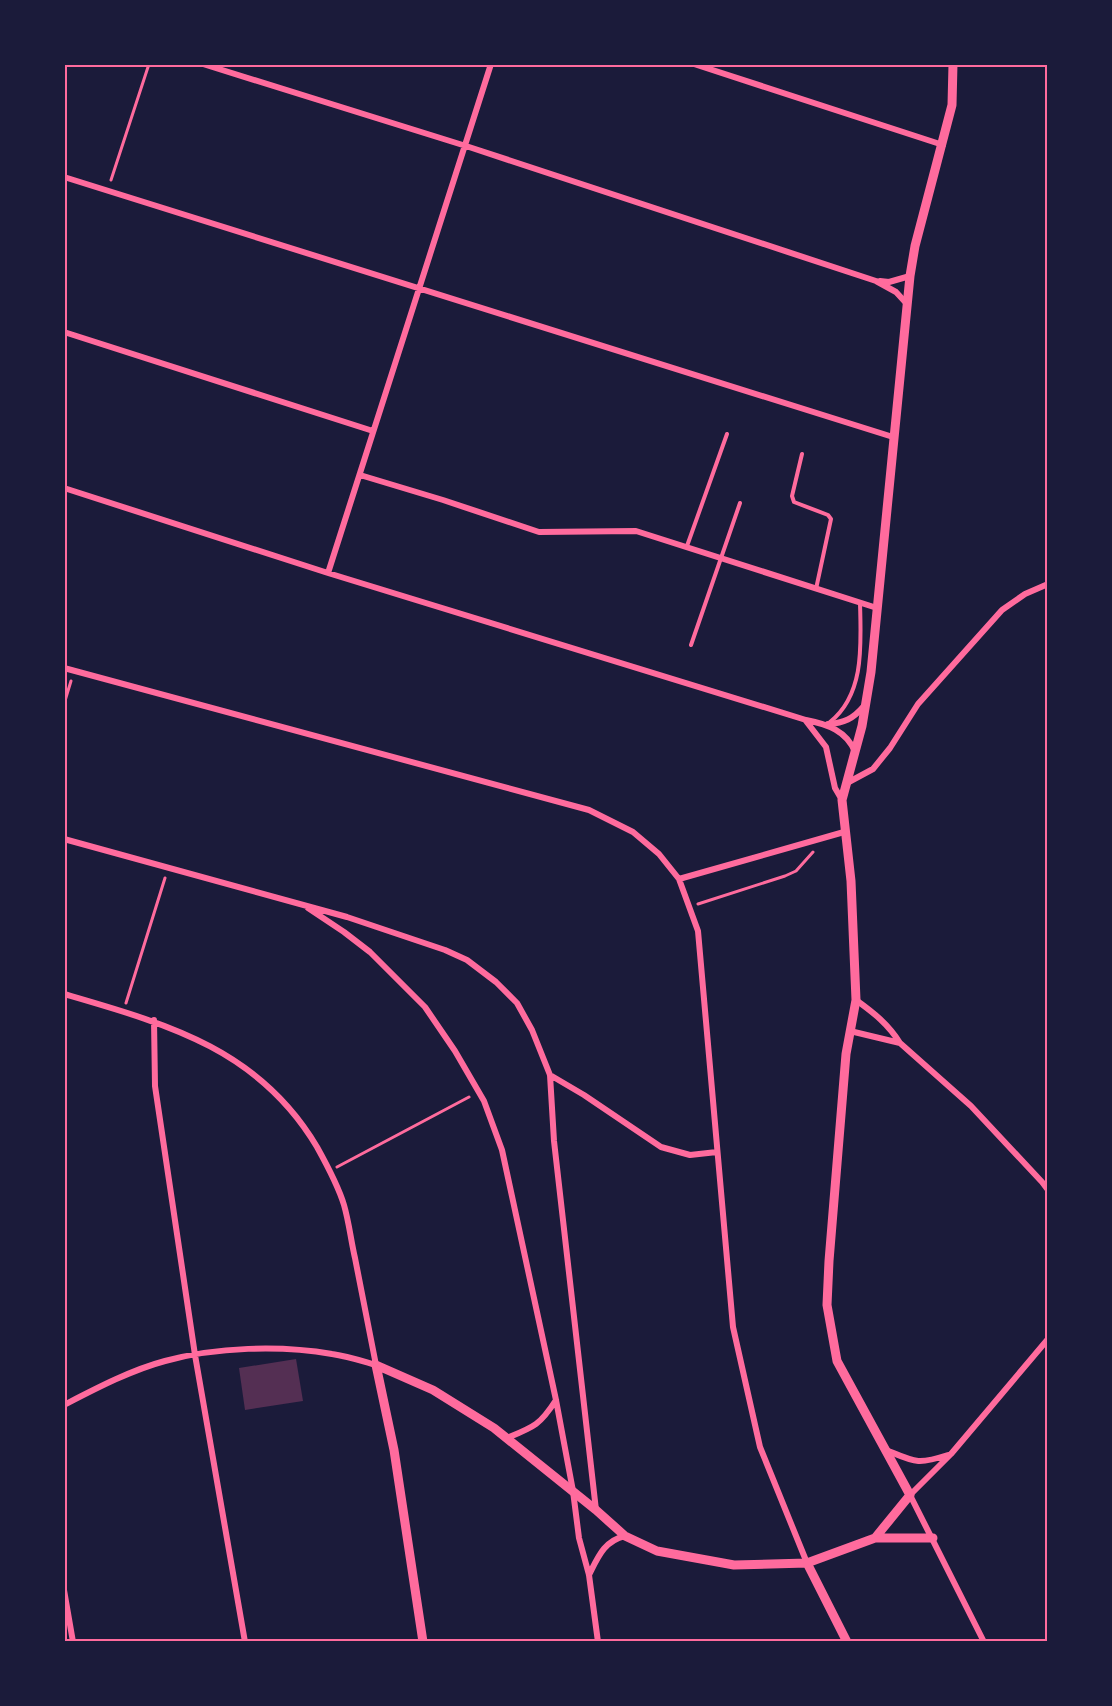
<svg xmlns="http://www.w3.org/2000/svg" width="1112" height="1706" font-family="Cabin,sans-serif">
<style>
.building{fill:#542f53}
.lines{fill:none;stroke-linecap:round;stroke-linejoin:round}
.path{stroke:#ff6b9d;stroke-width:3}
.service{stroke:#ff6b9d;stroke-width:4}
.minor{stroke:#ff6b9d;stroke-width:6}
.tertiary{stroke:#ff6b9d;stroke-width:9}
.neatline{fill:none;stroke:#ff6b9d;stroke-width:2}
</style>
<rect width="100%" height="100%" fill="#1b1b3a"/>
<path class="building" d="M296 1359 303 1401 245 1410 239 1368Z"/>
<g class="lines">
<path class="path" d="M111 180 149 64
M64 704 71 681
M698 904 785 876 796 871 813 852
M126 1003 165 878
M337 1167 469 1097"/>
<path class="service" d="M802 454 792 496 794 502 828 515 831 519 816 589
M687 546 727 434
M691 645 740 503
M830 722C865 694 861 644 860 603"/>
<path class="minor" d="M203 64 466 146 876 281 896 292 907 304
M694 64 943 145
M64 177 893 437
M880 281 889 282 910 276
M64 332 373 431
M360 475 443 500 539 532 636 531 877 608
M64 488 328 573 806 720C827 724 847 731 855 752
M328 573 491 64
M64 668 589 810 633 832 659 854 679 879 698 931 733 1327 760 1447 807 1563
M806 721 826 747 835 788 842 800
M828 724C844 723 853 719 864 706
M847 783 873 769 890 748 918 704 1002 610 1025 594 1048 584
M64 839 347 917 445 950 467 960 496 982 517 1003 532 1030 550 1075 554 1141 596 1510
M679 879 844 832
M308 908 344 932 370 952 425 1007 455 1051 484 1101 502 1150 556 1400 573 1491 579 1538 589 1575 598 1642
M64 994C167 1024 259 1049 317 1147 327 1165 338 1185 344 1205 349 1222 351 1241 355 1258 362 1294 369 1329 376 1365 362 1361 347 1356 332 1354 280 1345 216 1347 165 1361 131 1370 95 1389 64 1405
M856 1000C874 1013 888 1024 900 1043L971 1106 1042 1182 1048 1190
M154 1020 155 1086 195 1355 245 1642
M850 1031 900 1043
M550 1075 584 1095 661 1147 690 1155 717 1152
M507 1438C534 1427 540 1425 556 1400
M886 1450C915 1462 917 1465 948 1455
M589 1575C598 1557 604 1541 625 1536
M64 1590 73 1642
M984 1642 910 1495 951 1454 1048 1339"/>
<path class="tertiary" d="M376 1365 433 1390 494 1428 596 1510 625 1536 657 1551 734 1565 807 1563 875 1538 910 1495 837 1361 827 1305 829 1261 846 1054 856 1000 851 881 842 800 862 726 871 672 910 276 915 246 952 105 953 64
M376 1365 394 1450 423 1642
M875 1538H933
M807 1563 847 1642"/>
</g>
<rect width="1112" height="1706" fill="none" stroke="#1b1b3a" stroke-width="132"/>
<rect x="66" y="66" width="980" height="1574" class="neatline"/>
</svg>
